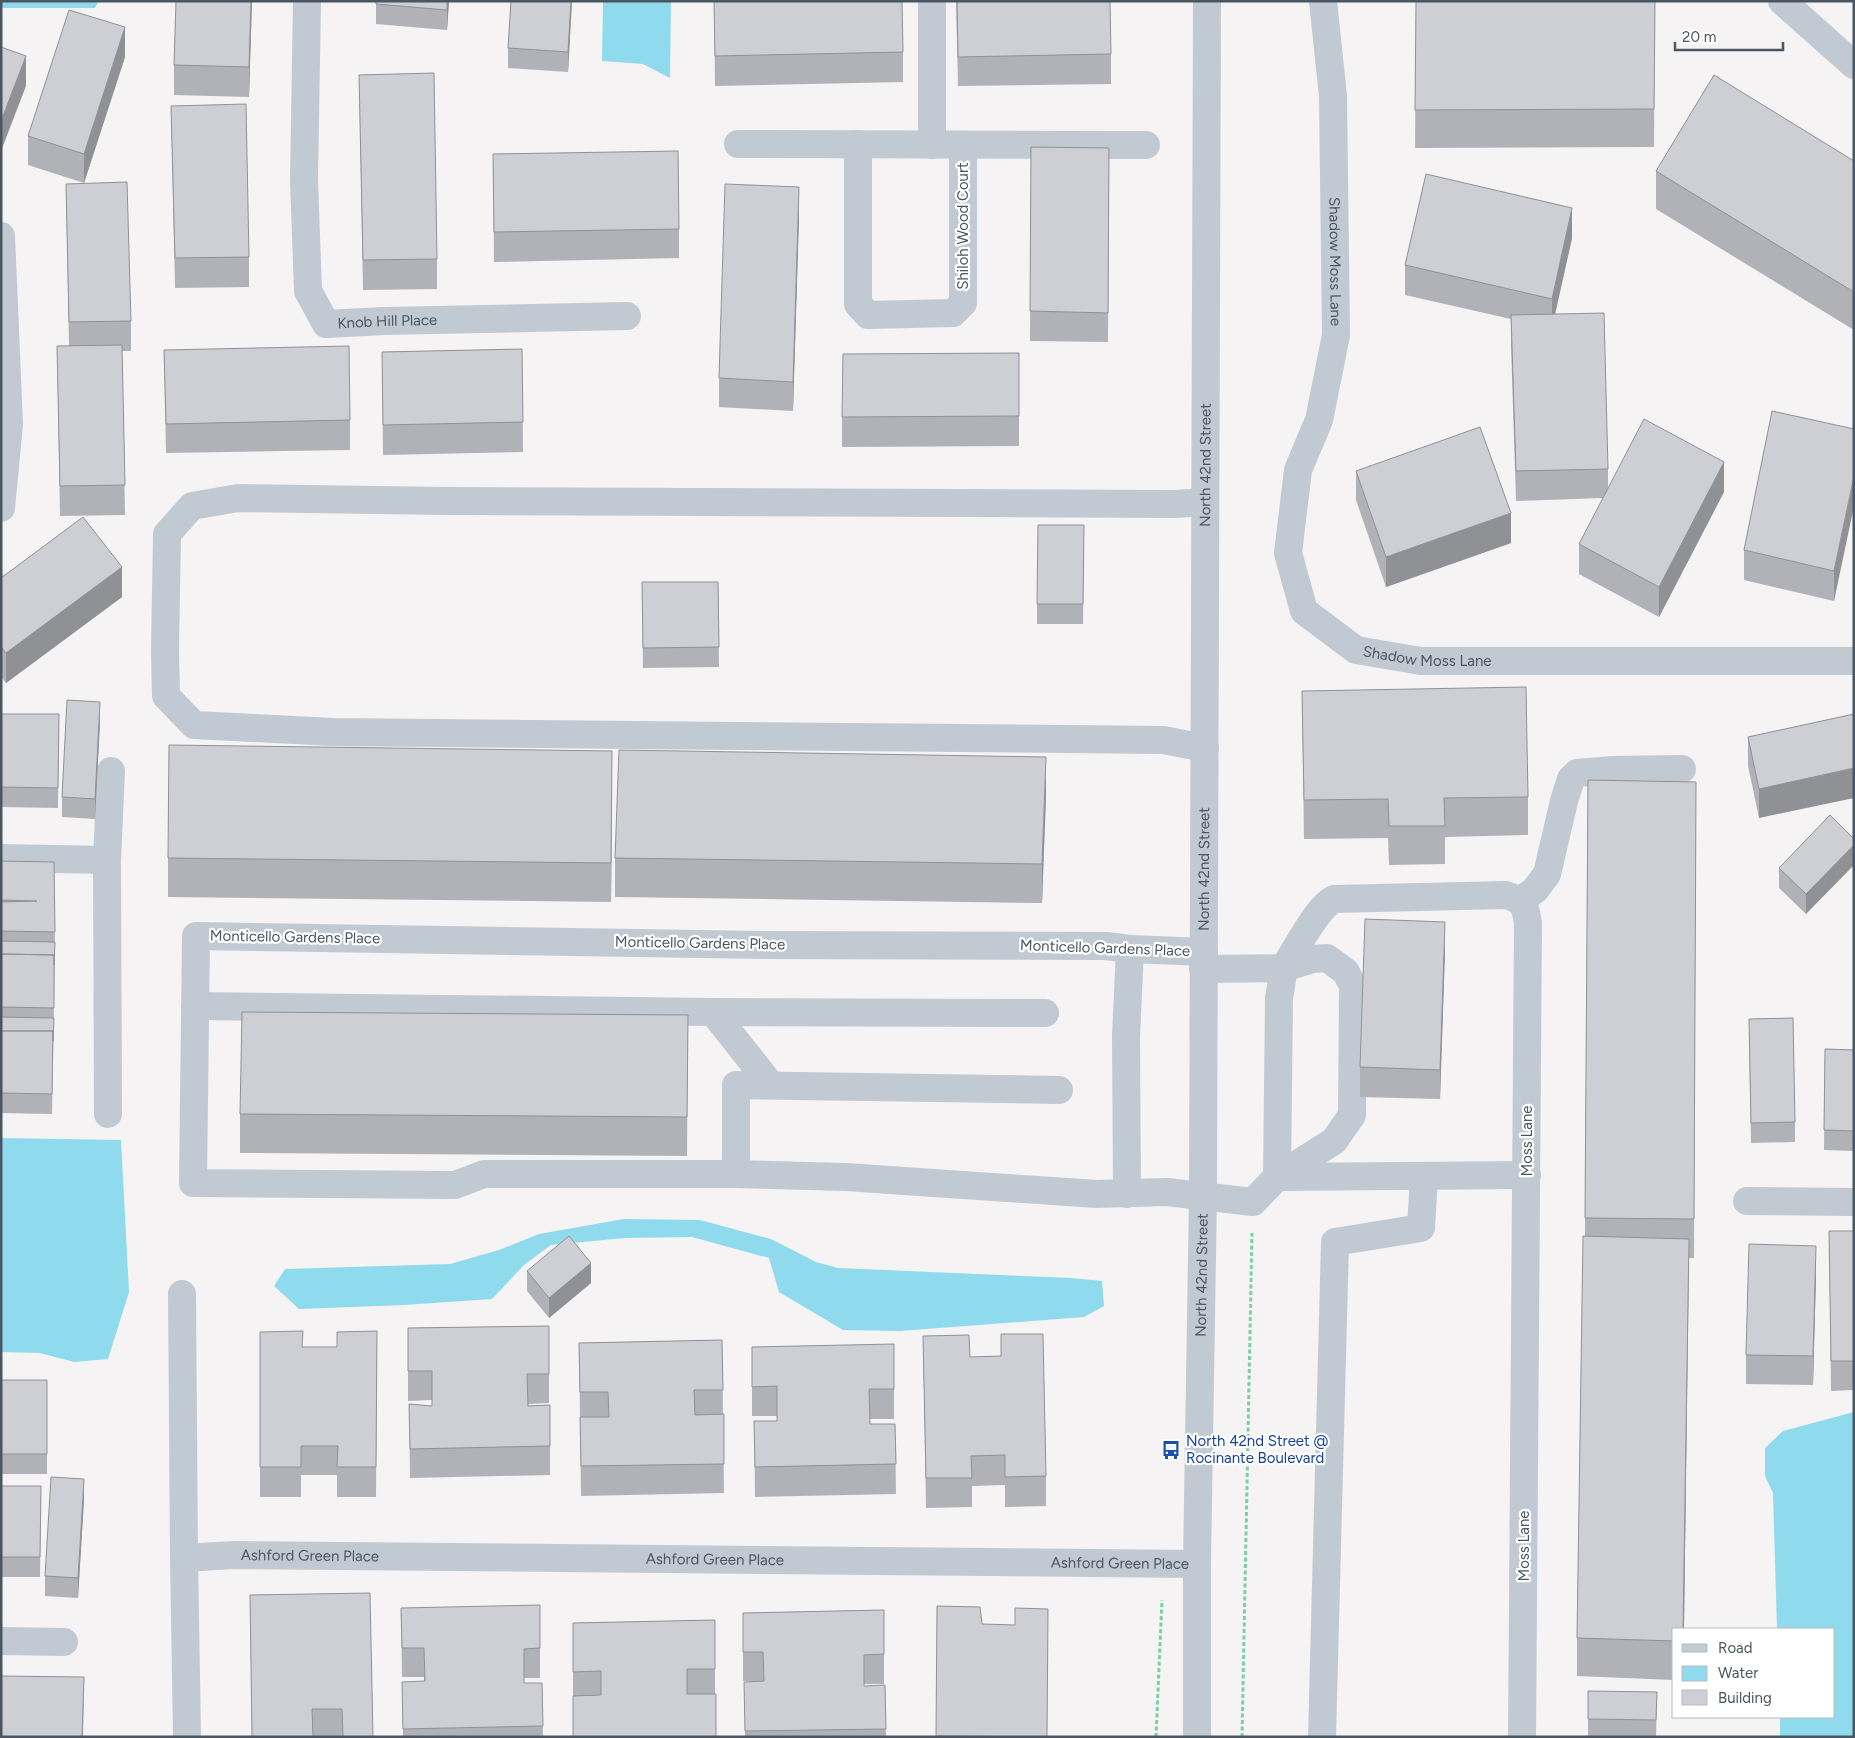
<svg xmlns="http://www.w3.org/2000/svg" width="1855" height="1738" font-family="Figtree,sans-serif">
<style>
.water{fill:#90daee}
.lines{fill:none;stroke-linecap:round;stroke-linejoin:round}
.path{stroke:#7ad0a6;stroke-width:3;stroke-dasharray:4 2.5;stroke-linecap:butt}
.minor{stroke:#c1cad2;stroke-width:28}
.wall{fill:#b0b2b7}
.shaded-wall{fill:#909195}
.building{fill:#cdcfd5;stroke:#909195}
.labels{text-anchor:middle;stroke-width:4.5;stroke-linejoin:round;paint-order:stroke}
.street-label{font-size:15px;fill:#4a5661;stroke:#fff}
.transit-label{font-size:15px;fill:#164399;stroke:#fff;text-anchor:start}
</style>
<rect width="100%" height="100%" fill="#f5f3f3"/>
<path class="water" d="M1 1H99L95 8H1Z
M603 1H671L670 78 643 64 602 61Z
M1 1138 121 1140 129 1292 108 1359 74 1362 40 1353 1 1352Z
M624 1219 700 1220 771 1239 816 1262 838 1268 1071 1278 1102 1281 1104 1306 1084 1317 900 1331 843 1330 779 1292 769 1258 692 1237 625 1238 551 1245 524 1265 492 1299 404 1305 299 1309 274 1286 285 1269 450 1264 499 1250 539 1234Z
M1854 1412V1737H1780V1717H1834V1629H1777L1773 1493 1765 1476V1448L1783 1431Z"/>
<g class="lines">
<path class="path" d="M1156 1737 1162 1600
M1242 1737 1252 1233"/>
<g class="minor">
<path id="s1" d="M307 1 304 180 308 291 326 324 384 321 627 316"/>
<path id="s2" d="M1323 1 1333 96 1336 335 1319 420 1298 470 1288 553 1304 611 1356 650 1421 661H1854"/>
<path d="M1782 1 1854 65"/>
<path d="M738 144 1146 145"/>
<path d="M858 144V304L868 315 953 313 963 303V145"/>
<path d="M932 145V1"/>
<path d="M1 236 9 424 1 508"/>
<path d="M1205 748 1163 740 333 732 194 725 166 696 165 651 167 534 192 506 238 498 447 501 1175 504 1205 502"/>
<path d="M1 858 107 860"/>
<path d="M1520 901 1535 890 1547 874 1564 801 1571 779 1577 773 1613 770 1682 769"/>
<path d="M1204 952 1130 949 1106 946 765 945 196 936 193 1183 455 1185 484 1174H736L846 1177 1096 1194 1167 1192 1253 1202 1277 1177 1334 1141 1352 1115 1353 986 1346 972 1327 958 1313 959 1284 968 1279 998 1277 1177"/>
<path d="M1203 969 1284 968C1295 951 1317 907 1334 899L1506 895C1524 901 1525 905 1528 923L1522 1737"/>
<path d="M195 1006 713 1012 771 1085"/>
<path d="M713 1012 1045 1013"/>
<path d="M108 1114 107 860 111 771"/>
<path d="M736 1174V1085L1059 1090"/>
<path d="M1277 1177 1527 1175"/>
<path d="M1127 1194 1126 1036 1130 949"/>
<path d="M1747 1201 1854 1202"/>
<path d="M182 1294 184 1558 187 1737"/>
<path id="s3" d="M184 1558 234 1555 1197 1564"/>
<path d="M1 1641 64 1642"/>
<path id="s4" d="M1197 1737V1564L1203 1195 1207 1"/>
<path d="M1322 1737 1335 1242 1421 1228 1424 1176"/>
</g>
</g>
<path class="wall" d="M176 1H252L249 97 174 95V65Z
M376 1H449L447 30 376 24Z
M511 1H572L568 72 508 68V48Z
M714 1 903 52V82L715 86Z
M956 1 1111 54V84L958 86Z
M1416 1H1655L1654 147 1415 148Z
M125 57 84 183 28 165V136Z
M359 75 437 259V289L363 290Z
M171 106 249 257V287L175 288Z
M1031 147 1109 148 1108 342 1030 341Z
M493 154 679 229V258L494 262Z
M1854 161V330L1656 209V171Z
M66 184 131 321V351H122L125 515 60 516 57 346H69Z
M799 217 793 411 719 407V378Z
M1572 238 1555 314 1608 469V488L1724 492 1659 617 1579 574V544L1603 498 1516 501 1511 345V319L1405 295V265Z
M522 349 523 452 383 455 382 352Z
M164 350 350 420V450L166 453Z
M1019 353V446L842 447V417Z
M1854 429 1834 601 1744 580V550Z
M1356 471 1511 543 1386 587 1356 500Z
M1084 545 1083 624H1037V604Z
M1 578 122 597 6 683 1 677Z
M642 582H718L719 667 643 668Z
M1302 691 1528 797V835L1445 837V864L1389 865 1388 838 1304 839Z
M1 714H59L58 808 1 807Z
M1854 714 1759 818 1748 766V737Z
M100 722 95 819 62 817V797Z
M1588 780 1696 782 1694 1258H1689L1684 1629H1674V1680L1577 1676V1638L1585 1236Z
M612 789 611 902 168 897V858Z
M1046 795 1042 903 615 897V858Z
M1854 839 1806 914 1779 888V868Z
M1 861 54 862 55 952 52 1114 1 1113Z
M1445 951 1440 1099 1360 1097V1067Z
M688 1015 687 1156 240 1153V1114Z
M1749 1039 1795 1122V1142L1751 1143Z
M1825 1049 1854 1050V1151L1824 1150Z
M1829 1231H1854V1390L1831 1391Z
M527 1271 591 1283 549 1318 527 1291Z
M1816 1275 1813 1385 1746 1384V1355Z
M549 1326V1403L528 1404V1406L550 1405V1475L410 1478 409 1404 432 1406V1400L408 1401V1328Z
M377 1331 376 1497H337V1475H301V1497H260V1332L303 1347H337Z
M923 1336 970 1357 1046 1476V1506L1005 1507V1485L972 1486V1507L926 1508Z
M722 1340 724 1493 581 1496 579 1343Z
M752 1347 894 1389V1419H870V1424H895L896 1494 755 1497 754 1421H777V1416H752Z
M1 1380H47V1474H1Z
M1 1486H41L40 1577H1Z
M84 1499 78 1598 45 1596V1576Z
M250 1595 373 1737H252Z
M401 1608 540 1648V1678H524V1683H542L543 1737H403L402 1682H424V1677H402Z
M884 1610V1684H864V1686L885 1685 886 1737H745L744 1682 763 1681H743V1613Z
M715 1620V1694L573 1737V1623Z
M1588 1691 1657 1692 1656 1737H1588Z"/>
<path class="shaded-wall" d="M251 1H252L249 97V67Z
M447 1H449L447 30Z
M571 1H572L568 72V52Z
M125 27V57L84 183V154Z
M26 56V86L1 151V121Z
M799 187V217L793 411V382Z
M1572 208V238L1552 328V299Z
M1724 462V492L1659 617V587Z
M1854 476V506L1834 601V571Z
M1511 513V543L1386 587V557Z
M122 567V597L6 683V653Z
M100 702V722L95 819V799Z
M612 751V789L611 902V863Z
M1046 757V795L1042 903V864Z
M1854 768V798L1759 818V789Z
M1854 845V865L1806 914V894Z
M1445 922V951L1440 1099V1070Z
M1689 1239 1684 1629H1683Z
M1816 1246V1275L1813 1385V1356Z
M591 1263V1283L549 1318V1298Z
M84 1479V1499L78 1598V1578Z
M84 1677 83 1737H82Z"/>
<path class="building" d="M176 1H251L249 67 174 65Z
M376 1H447V10L376 4Z
M511 1H571L568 52 508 48Z
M714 1H902L903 52 715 56Z
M957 1H1110L1111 54 958 57Z
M1416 1H1655L1654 109 1415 110Z
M69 10 125 27 84 154 28 136Z
M1 47 26 56 1 121Z
M434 73 437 259 363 260 359 75Z
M1714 75 1854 161V292L1656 171Z
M246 104 249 257 175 258 171 106Z
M1031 147 1109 148 1108 313 1030 311Z
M678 151 679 229 494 232 493 154Z
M1426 174 1572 208 1552 299 1405 265Z
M127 182 131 321 69 322 66 184Z
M725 184 799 187 793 382 719 378Z
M1604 313 1608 469 1516 471 1511 315Z
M122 345 125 485 60 486 57 346Z
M349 346 350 420 166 424 164 350Z
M522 349 523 422 383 425 382 352Z
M1019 353V416L842 417 843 354Z
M1772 411 1854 429V476L1834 571 1744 550Z
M1644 419 1724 462 1659 587 1579 544Z
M1480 427 1511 513 1386 557 1356 471Z
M83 517 122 567 6 653 1 647V578Z
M1038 525H1084L1083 604H1037Z
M642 582H718L719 647 643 648Z
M1526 687 1528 797 1444 798 1445 826H1389L1388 799 1304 800 1302 691Z
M67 700 100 702 95 799 62 797Z
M1 714H59L58 788 1 787Z
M1854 714V768L1759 789 1748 737Z
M169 745 612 751 611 863 168 858Z
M619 750 1046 757 1042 864 615 858Z
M1588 780 1696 782 1694 1219 1585 1218Z
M1830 815 1854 839V845L1806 894 1779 868Z
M1 861 54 862 55 932 1 931V902L37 901 1 900Z
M1365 919 1445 922 1440 1070 1360 1067Z
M1 941 55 942 54 965V955L1 954Z
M1 954 54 955V1008L1 1007Z
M242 1012 688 1015 687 1117 240 1114Z
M1 1017 54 1018 53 1041V1031H1Z
M1793 1018 1795 1122 1751 1123 1749 1019Z
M1 1031H53L52 1094 1 1093Z
M1825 1049 1854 1050V1131L1824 1130Z
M1829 1231H1854V1361H1831Z
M569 1236 591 1263 549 1298 527 1271Z
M1583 1236 1689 1239 1683 1629H1674V1641L1577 1638Z
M1749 1244 1816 1246 1813 1356 1746 1355Z
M549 1326V1374H527L528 1406 550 1405V1446L410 1449 409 1404 432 1406V1371H408V1328Z
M303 1331 302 1347H337V1332L377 1331 376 1467H337L338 1446H301V1467H260V1332Z
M1001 1334H1043L1046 1476 1005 1477V1455L971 1456 972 1478H926L923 1336 969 1335 970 1357 1001 1356Z
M722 1340 723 1390H694L695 1415 724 1414V1464L581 1466 580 1417H609L608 1392H580L579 1343Z
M894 1344V1389H869L870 1424H895L896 1464 755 1467 754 1421H777V1386L752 1387V1347Z
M1 1380H47V1454H1Z
M51 1477 84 1479 78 1578 45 1576Z
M1 1486H41L40 1557H1Z
M370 1593 373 1737H343L342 1709H312L313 1737H252L250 1595Z
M540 1605V1648L524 1649V1683H542L543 1726 403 1729 402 1682 425 1681 424 1648H402L401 1608Z
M937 1606 980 1607 982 1624 1015 1625V1608L1048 1609 1047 1737 936 1736Z
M884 1610V1654L864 1655V1686L885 1685 886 1729 745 1731 744 1682 764 1681 763 1652H743V1613Z
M715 1620V1669H687V1694H716V1737H573V1696L601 1695V1671L573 1672V1623Z
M1 1676 84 1677 82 1737H1Z
M1588 1691 1657 1692 1656 1720 1588 1719Z"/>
<defs>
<g id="bus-bare" transform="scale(1.5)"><path d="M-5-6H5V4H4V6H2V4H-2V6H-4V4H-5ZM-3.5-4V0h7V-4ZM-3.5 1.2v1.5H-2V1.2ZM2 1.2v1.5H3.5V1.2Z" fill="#1a4fb4" stroke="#fff" stroke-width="2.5" paint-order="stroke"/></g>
</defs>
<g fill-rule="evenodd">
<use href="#bus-bare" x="1171" y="1450"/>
</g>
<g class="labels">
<g class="street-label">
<text transform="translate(963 226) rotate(-90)" y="5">Shiloh Wood Court</text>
<text dy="5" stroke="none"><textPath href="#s2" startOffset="261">Shadow Moss Lane</textPath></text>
<text dy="5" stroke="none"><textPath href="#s1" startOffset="389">Knob Hill Place</textPath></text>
<text dy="5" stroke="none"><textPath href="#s4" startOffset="1272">North 42nd Street</textPath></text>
<text dy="5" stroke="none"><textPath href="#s2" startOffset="756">Shadow Moss Lane</textPath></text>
<text dy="5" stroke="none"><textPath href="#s4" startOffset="868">North 42nd Street</textPath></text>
<text transform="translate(295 937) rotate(1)" y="5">Monticello Gardens Place</text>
<text transform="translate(700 943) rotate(1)" y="5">Monticello Gardens Place</text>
<text transform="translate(1105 948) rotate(2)" y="5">Monticello Gardens Place</text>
<text transform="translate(1527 1141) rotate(-90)" y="5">Moss Lane</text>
<text dy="5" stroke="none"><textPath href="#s4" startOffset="462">North 42nd Street</textPath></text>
<text transform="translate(1524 1546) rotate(-90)" y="5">Moss Lane</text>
<text dy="5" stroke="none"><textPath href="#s3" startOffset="126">Ashford Green Place</textPath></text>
<text dy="5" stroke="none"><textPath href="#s3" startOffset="531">Ashford Green Place</textPath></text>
<text dy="5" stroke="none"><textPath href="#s3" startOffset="936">Ashford Green Place</textPath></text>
</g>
<g class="transit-label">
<text x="1186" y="1446">North 42nd Street @<tspan x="1186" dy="17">Rocinante Boulevard</tspan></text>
</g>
</g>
<rect width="1855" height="1738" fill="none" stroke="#4a5661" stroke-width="5"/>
<rect x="1672" y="1628" width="162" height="90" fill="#ffffff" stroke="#b7bbc0"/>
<rect x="1682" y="1644" width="25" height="8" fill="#c1cad2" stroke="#b7bbc0"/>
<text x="1718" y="1653" font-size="15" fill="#4a5661">Road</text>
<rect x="1682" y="1666" width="25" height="15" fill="#90daee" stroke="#b7bbc0"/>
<text x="1718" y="1678" font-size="15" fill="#4a5661">Water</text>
<rect x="1682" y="1690" width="25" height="15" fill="#cdcfd5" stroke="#b7bbc0"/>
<text x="1718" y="1703" font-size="15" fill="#4a5661">Building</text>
<path d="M1675 42v8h108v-8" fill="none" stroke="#4a5661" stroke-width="2.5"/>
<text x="1682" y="42" font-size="15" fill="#4a5661" stroke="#ffffff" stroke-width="4" paint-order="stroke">20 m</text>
</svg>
